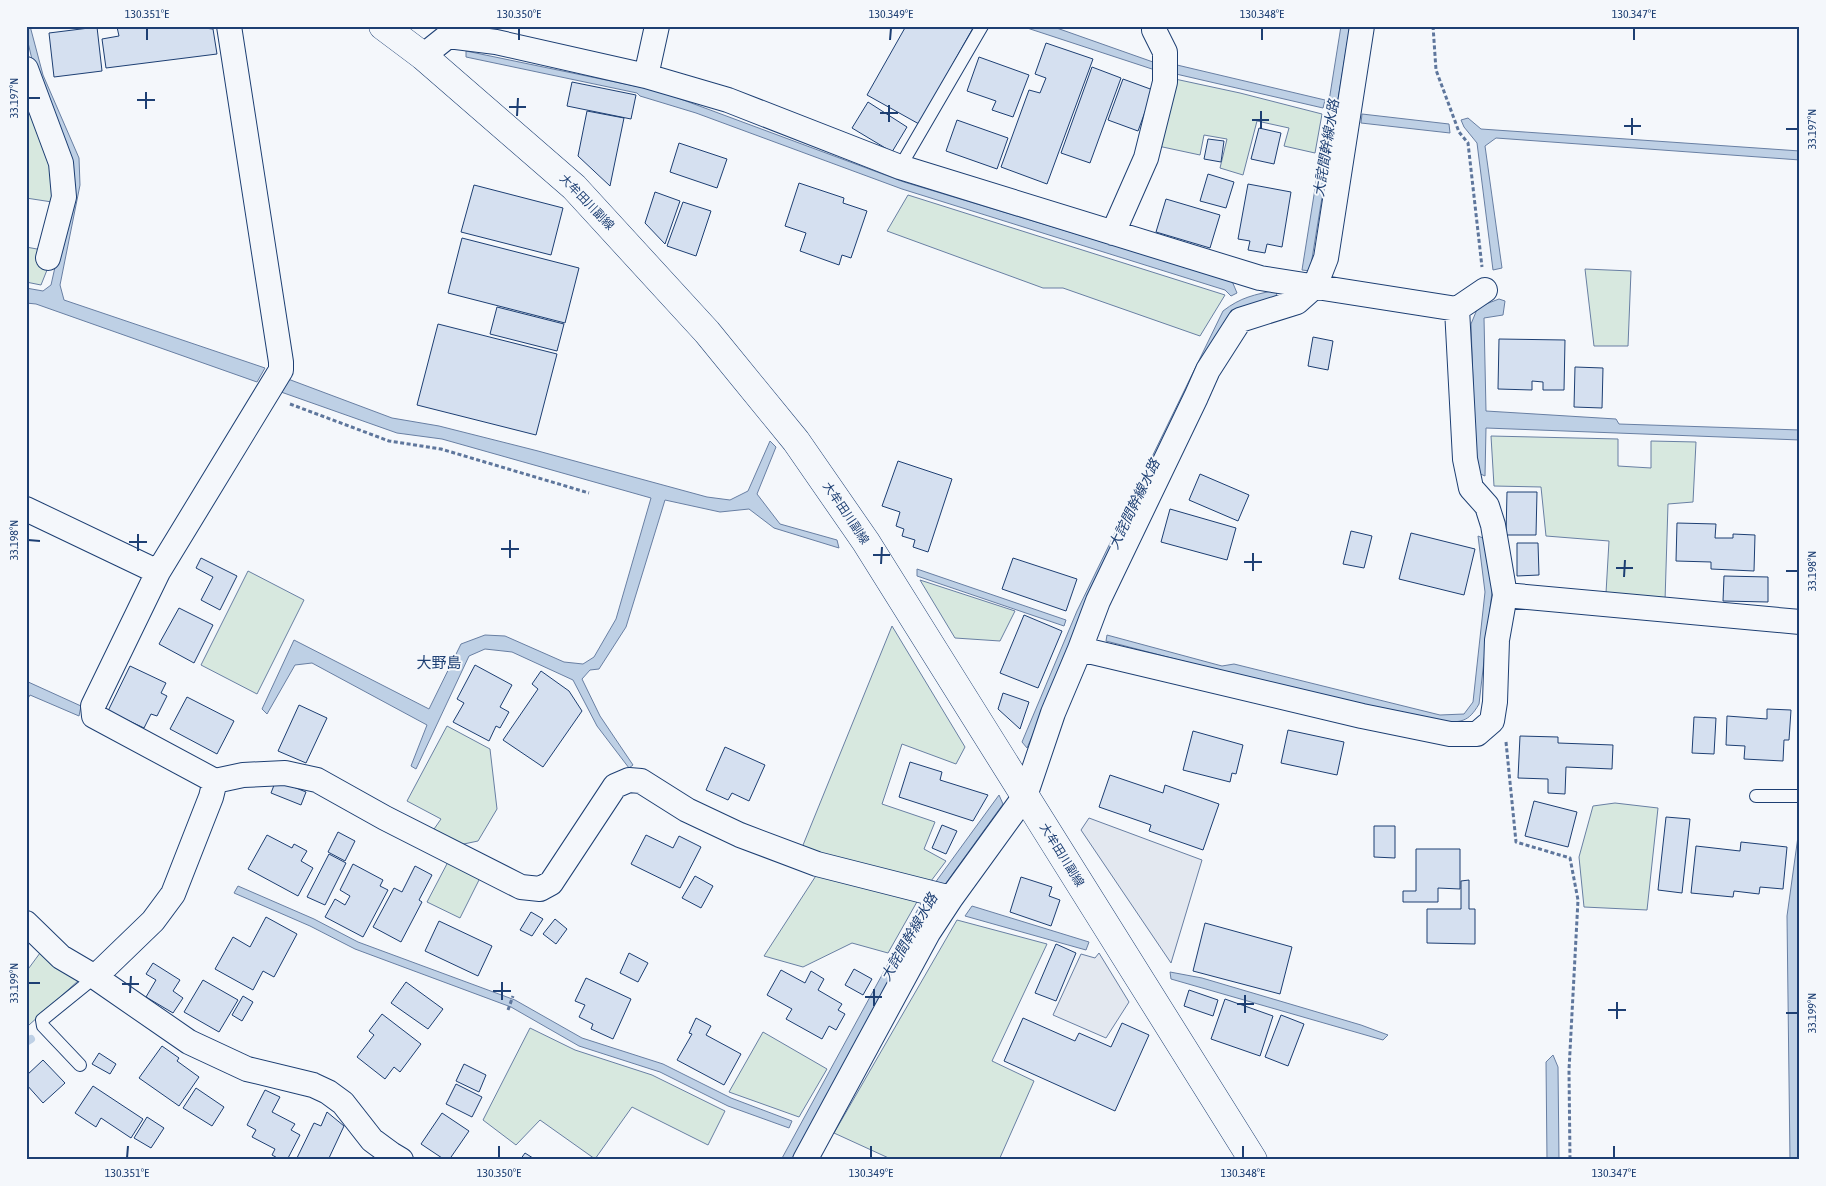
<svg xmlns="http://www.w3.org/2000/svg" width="1826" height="1186" font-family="'Asap Condensed','Noto Sans JP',sans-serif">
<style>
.green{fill:#d7e8df;stroke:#687fa3}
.parking{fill:#e3e8f0;stroke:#687fa3}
.water{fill:#bed0e5;stroke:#687fa3}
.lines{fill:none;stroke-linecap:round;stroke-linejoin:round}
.stream{stroke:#bed0e5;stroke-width:8}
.building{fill:#d5e0f0;stroke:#1d3f73}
.service-casing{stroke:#1d3f73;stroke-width:14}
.minor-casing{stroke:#1d3f73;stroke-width:26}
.primary-casing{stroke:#1d3f73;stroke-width:29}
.path{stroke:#5e769c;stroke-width:3;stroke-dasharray:4 2.5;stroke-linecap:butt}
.service{stroke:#f4f7fb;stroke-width:12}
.minor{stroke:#f4f7fb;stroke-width:24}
.primary{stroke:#f4f7fb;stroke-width:28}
.ticks{fill:none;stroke:#1d3f73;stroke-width:2}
.labels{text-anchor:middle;stroke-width:4;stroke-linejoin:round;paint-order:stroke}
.street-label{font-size:12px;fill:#1d3f73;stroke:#f4f7fb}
.water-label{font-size:14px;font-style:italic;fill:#1d3f73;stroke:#f4f7fb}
.quarter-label{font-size:15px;fill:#1d3f73;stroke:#f4f7fb}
.neatline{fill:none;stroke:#1d3f73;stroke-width:2}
.ticks-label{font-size:12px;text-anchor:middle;fill:#1d3f73}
</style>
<rect width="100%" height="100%" fill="#f4f7fb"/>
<path class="green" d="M1175 79 1240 93 1322 114 1315 153 1284 146 1289 128 1257 121 1243 175 1220 168 1227 139 1204 135 1200 155 1158 146Z
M26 93 54 167 52 202 26 198Z
M908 195 1225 295 1200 336 1063 288H1043L887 231Z
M26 247 37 249 53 255 41 285 26 282Z
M1585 269 1631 271 1628 346H1594Z
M1491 436 1618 439V466L1651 468V441L1696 442 1693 502 1668 504 1665 601 1606 593 1609 541 1546 536 1541 487 1494 486Z
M248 571 304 600 257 694 201 665Z
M920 580 1015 611 1000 641 955 638Z
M892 626 965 747 956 764 902 744 882 804 935 822 924 849 946 861 928 885 801 850Z
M447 726 490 749 497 809 478 841 459 845 432 832 441 819 407 801Z
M1615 803 1658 808 1647 910 1584 907 1579 857 1593 806Z
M449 860 481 876 460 918 427 902Z
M819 871 918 900 888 953 852 943 803 967 764 956Z
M957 920 1047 944 992 1061 1034 1081 999 1160H893L834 1133Z
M40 953 79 980 29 1025 26 1023V972Z
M530 1028 575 1050 652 1075 725 1111 708 1145 632 1107 595 1159 540 1120 516 1145 483 1120Z
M763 1032 827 1069 799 1117 729 1092Z"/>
<path class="parking" d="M1089 818 1202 860 1171 963 1081 830Z
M1099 953 1129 1002 1106 1038 1053 1015 1081 954 1095 958Z"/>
<path class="water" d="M26 26H30L43 75 79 158 80 185 60 285 64 300 265 368 257 382 36 304 26 303V288L43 291 51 285 73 187 34 68 26 34Z
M1021 26H1051L1153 62 1155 70Z
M1341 26H1350L1310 271 1302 270Z
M466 51 659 91 904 182 1232 281 1237 293 1231 296 1225 290 902 189 696 113 640 96 637 93 466 57Z
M1177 65 1325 100 1323 108 1176 74Z
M1362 114 1449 124 1450 133 1361 123Z
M1468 118 1481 129 1800 151V160L1496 138 1485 146 1502 268 1493 270 1477 143 1464 127 1461 120Z
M1276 290 1277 297 1246 306 1085 615 1027 748 1022 742 1077 611 1223 311C1241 297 1254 295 1276 290Z
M1499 299 1505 301 1503 315 1484 318 1486 411 1616 419 1619 424 1800 430V440L1486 428 1485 476 1476 472 1471 324 1478 307Z
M288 379 392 418 439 426 538 451 707 497 730 500 748 491 770 441 776 447 757 494 780 524 837 540 839 548 774 528 749 509 720 512 665 500 626 627 599 669 590 670 582 679 600 716 633 765 629 768 597 726 573 680 512 652 485 649 469 656 416 769 411 766 427 725 312 663 295 665 267 714 262 709 294 640 429 709 461 644 485 635 505 636 564 662 583 664 594 657 616 619 651 498 442 439 397 433 281 392Z
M1478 536 1488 540 1492 592 1479 704C1468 723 1461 722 1440 722L1229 673 1106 641 1107 635 1222 666 1234 664 1440 715 1464 714 1473 702 1485 592Z
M917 569 1066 620 1064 626 917 576Z
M26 681 81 706 79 716 30 695 26 702Z
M999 795 1003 804 933 901 792 1160H781L924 898Z
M1800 822V1160H1790L1787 916Z
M238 886 314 919 358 942 515 1000 582 1038 663 1064 731 1098 792 1121 789 1128 728 1106 660 1072 579 1046 511 1007 355 949 310 926 234 893Z
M972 906 1089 942 1086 950 965 916Z
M1170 972 1202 978 1361 1025 1388 1035 1383 1040 1171 979Z
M1553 1055 1558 1067 1559 1160H1547L1546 1062Z"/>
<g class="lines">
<path class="stream" d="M26 1042 31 1039"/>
</g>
<path class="building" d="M126 26H185L213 29 217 54 106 68 102 39 119 36 117 27Z
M906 26H969L973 28 919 124 867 95Z
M97 27 102 71 54 77 49 33Z
M1046 43 1093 59 1047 184 1001 167 1029 90 1040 93 1046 78 1035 74Z
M979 57 1029 75 1013 117 992 110 996 101 967 91Z
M1092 67 1121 78 1090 163 1061 153Z
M1123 79 1153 90 1138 131 1108 120Z
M572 82 636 95 631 119 567 106Z
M868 102 907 127 892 152 852 128Z
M587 111 624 118 610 186 578 156Z
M957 120 1008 138 997 169 946 151Z
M1259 128 1281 133 1274 164 1251 159Z
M1208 139 1224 141 1221 162 1204 159Z
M679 143 727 159 717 188 670 172Z
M1208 174 1234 182 1226 208 1200 201Z
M799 183 844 198 843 203 867 211 851 258 842 255 839 265 800 251 806 233 785 226Z
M1248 184 1291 192 1282 247 1267 244 1265 253 1248 250 1250 241 1238 239Z
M474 185 563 208 551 255 461 232Z
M655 192 680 201 665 244 645 223Z
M1166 199 1220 215 1210 248 1156 232Z
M683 202 711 211 696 256 667 246Z
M462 238 579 268 565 323 448 293Z
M497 307 564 324 557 351 490 334Z
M438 324 557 354 536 435 417 405Z
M1313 337 1333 341 1328 370 1308 366Z
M1499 339 1565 340 1564 390H1543V382L1532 381V390L1498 389Z
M1575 367 1603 368 1602 408 1574 407Z
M898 461 952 479 928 552 913 547 915 540 902 536 904 529 896 526 900 512 882 506Z
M1200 474 1249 495 1238 521 1189 500Z
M1507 492H1537L1536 535H1506Z
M1170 509 1236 528 1227 560 1161 542Z
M1677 523 1716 524 1715 538H1733V534L1755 535 1754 571 1711 569V562L1676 561Z
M1351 531 1372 536 1364 568 1343 564Z
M1411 533 1475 549 1464 595 1399 579Z
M1517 543H1538L1539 575 1517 576Z
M201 558 237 576 220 610 201 600 213 577 196 568Z
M1013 558 1077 579 1066 611 1002 589Z
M1724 576 1768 577V602L1723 601Z
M179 608 213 625 194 663 159 644Z
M1024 615 1062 631 1038 688 1000 673Z
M475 665 512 685 500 707 509 712 500 728 496 726 489 741 453 722 464 703 457 699Z
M130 666 166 683 161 693 167 696 157 716 151 714 144 728 108 711Z
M541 671 569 691 582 711 543 767 503 740 538 689 532 684Z
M1003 693 1029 702 1020 729 998 709Z
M187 697 234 721 217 754 170 729Z
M299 705 327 718 306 763 278 751Z
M1767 709 1791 710 1789 740H1784L1783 761 1744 759 1745 746 1726 745 1727 716 1767 719Z
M1694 717 1716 718 1714 754 1692 753Z
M1288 730 1344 742 1337 775 1281 763Z
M1193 731 1243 745 1236 774 1232 773 1230 782 1183 770Z
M1520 736 1558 737V743L1613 745 1612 769 1566 767 1565 794 1548 793V779L1518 778Z
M725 747 765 765 749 801 732 793 728 800 706 790Z
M910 762 942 772 940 780 988 795 973 821 899 797Z
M1110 775 1163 793 1165 785 1219 804 1203 850 1149 831 1151 825 1099 807Z
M276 780 306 792 301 805 271 793Z
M1534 801 1577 812 1568 847 1525 836Z
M1666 817 1690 819 1682 893 1658 890Z
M942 825 957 831 946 854 932 848Z
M1374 826H1395V858L1374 857Z
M338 832 355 841 345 861 328 852Z
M267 835 292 848 294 844 307 851 301 861 313 868 298 896 248 869Z
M646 835 673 848 679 836 701 847 680 888 631 864Z
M1741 842 1787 847 1783 889 1760 887 1759 894 1734 891 1733 897 1691 893 1696 846 1740 851Z
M1416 849H1460V889L1438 888V902H1403V891H1416Z
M329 854 346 863 325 905 307 897Z
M353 864 383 880 380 886 388 890 363 937 325 917 335 899 345 905 350 896 340 890Z
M415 866 432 875 419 900 422 902 401 942 373 927 394 888 402 892Z
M695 876 713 886 701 908 682 898Z
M1021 877 1052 887 1049 896 1060 900 1051 926 1010 912Z
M1469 880V909H1475V944L1427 943V909H1461V881Z
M531 912 543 919 532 936 520 930Z
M266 917 297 934 274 977 263 971 253 990 215 969 233 937 250 947Z
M555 919 567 929 556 944 543 934Z
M439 921 492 946 478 976 425 951Z
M1205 923 1292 947 1280 994 1193 971Z
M1056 944 1076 953 1056 1001 1035 993Z
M629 953 648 963 638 982 620 973Z
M153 963 180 980 173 991 183 998 173 1013 146 997 156 980 146 974Z
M854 969 872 979 863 995 845 985Z
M781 970 805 983 811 971 824 979 818 990 842 1004 838 1010 845 1014 836 1030 829 1026 822 1039 786 1019 792 1009 767 995Z
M586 978 631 999 613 1039 591 1029 593 1024 579 1017 585 1005 575 1001Z
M203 980 238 1000 219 1032 184 1012Z
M406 982 443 1009 428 1029 391 1003Z
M1189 990 1218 1000 1213 1016 1184 1006Z
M243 996 253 1002 242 1021 232 1015Z
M1225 999 1273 1016 1260 1056 1211 1039Z
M382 1014 421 1044 400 1072 394 1067 385 1079 357 1057 374 1035 369 1031Z
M1281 1015 1304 1024 1288 1066 1265 1057Z
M696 1018 711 1026 706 1035 741 1054 724 1085 677 1060 692 1034 689 1033Z
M1023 1018 1075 1041 1079 1033 1111 1047 1122 1023 1149 1035 1115 1111 1004 1061Z
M162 1046 179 1058 177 1061 199 1077 179 1106 139 1078Z
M99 1053 116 1064 110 1074 92 1064Z
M43 1060 65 1083 43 1103 26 1084V1076Z
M464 1064 486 1075 479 1092 456 1081Z
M456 1084 482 1097 472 1117 446 1104Z
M93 1086 143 1119 131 1138 101 1118 96 1127 75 1113Z
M196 1088 224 1107 212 1126 183 1108Z
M265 1090 280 1097 272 1112 295 1124 291 1130 300 1135 287 1160H281L272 1155 275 1149 252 1137 256 1130 247 1125Z
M327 1112 344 1126 329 1158 333 1160H296L314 1123 321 1126Z
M442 1113 469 1131 449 1160H445L421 1144Z
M147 1117 164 1128 151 1148 134 1138Z
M525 1153 536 1160H520Z"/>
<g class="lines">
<g class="service-casing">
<path id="service" d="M900 167 982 26
M1756 796H1800
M80 1065 43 1026 42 1020 95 977"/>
</g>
<g class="minor-casing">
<path id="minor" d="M229 26 281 362V370L158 572 93 706 94 716 215 781 211 797 173 894 153 921 95 977 189 1042 247 1069 313 1085 328 1092 343 1103 372 1140 391 1154 401 1160
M423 56 448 36 496 42 646 76 728 100 900 167 1260 278 1457 309 1465 459 1471 488 1487 506 1493 525 1505 595
M26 69 61 163 64 197 48 258
M646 76 657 26
M1113 233 1146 158 1165 82V52L1154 30
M1457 309 1485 290
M26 509 158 572
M1080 649 1362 716 1450 734H1477L1492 721 1495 702 1497 640 1505 595 1800 622
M215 781 243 775 285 773 317 780 385 818 521 887 540 889 551 883 615 786 629 780 641 781 687 810 740 835 817 864 951 898
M26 923 61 957 95 977
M805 1160 928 933 951 898 1025 796 1053 713 1080 649 1098 601 1196 397 1208 370 1240 320 1297 302 1315 286 1326 258 1362 26"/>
</g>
<g class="primary-casing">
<path id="primary" d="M383 26 423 56 574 187 707 332 796 441 866 542 1253 1160"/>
</g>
<path class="path" d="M1433 26 1436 70 1459 132 1468 143 1482 267
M290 404 389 441 441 449 589 493
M1506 742 1516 842 1570 858 1578 900 1569 1070 1570 1160
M508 1010 513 996"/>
<use href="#service" class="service"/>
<use href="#minor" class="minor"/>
<use href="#primary" class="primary"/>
</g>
<path class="ticks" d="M147 40V28M519 40V28M890 40 891 28M1262 40V28M1634 40V28M28 98H40M137 100H155M509 107H526M146 109V92M880 113H898M517 116 518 98M1252 120H1269M889 122V105M1624 126H1641M1261 129V111M1786 129H1798M1632 135V118M28 540 40 541M129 542H147M501 549H519M138 551V534M873 555H890M510 558V540M1244 562H1262M881 564 882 547M1616 568H1633M1253 571V553M1786 571H1798M1624 577 1625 560M28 983H40M122 984H139M493 991H511M130 993 131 976M865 997H882M502 1000V982M1237 1004H1254M874 1006V989M1608 1010H1626M1245 1013V995M1786 1013H1798M1617 1019V1002M127 1158 128 1146M499 1158V1146M871 1158V1146M1243 1158V1146M1614 1158V1146"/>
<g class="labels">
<g class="street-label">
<text transform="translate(587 202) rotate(46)" y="4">大牟田川副線</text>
<text transform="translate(846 513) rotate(56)" y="4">大牟田川副線</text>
<text transform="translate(1062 855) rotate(58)" y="4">大牟田川副線</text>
</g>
<g class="water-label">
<text transform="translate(1326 148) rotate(-81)" y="5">大詫間幹線水路</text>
<text transform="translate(1134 504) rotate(-64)" y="5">大詫間幹線水路</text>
<text transform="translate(909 937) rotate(-60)" y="5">大詫間幹線水路</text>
</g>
<g class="quarter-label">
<text x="439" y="668">大野島</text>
</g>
</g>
<rect width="1826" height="1186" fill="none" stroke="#f4f7fb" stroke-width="55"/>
<rect x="28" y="28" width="1770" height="1130" class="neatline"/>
<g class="ticks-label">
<text x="147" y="18">130.351°E</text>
<text x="519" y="18">130.350°E</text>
<text x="891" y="18">130.349°E</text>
<text x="1262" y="18">130.348°E</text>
<text x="1634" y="18">130.347°E</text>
<text transform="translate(14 98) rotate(-90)" y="4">33.197°N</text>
<text transform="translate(1812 129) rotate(-90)" y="4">33.197°N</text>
<text transform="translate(14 540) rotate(-90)" y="4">33.198°N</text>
<text transform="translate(1812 571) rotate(-90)" y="4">33.198°N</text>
<text transform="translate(14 983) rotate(-90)" y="4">33.199°N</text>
<text transform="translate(1812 1013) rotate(-90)" y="4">33.199°N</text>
<text x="127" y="1177">130.351°E</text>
<text x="499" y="1177">130.350°E</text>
<text x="871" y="1177">130.349°E</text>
<text x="1243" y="1177">130.348°E</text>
<text x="1614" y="1177">130.347°E</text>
</g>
</svg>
